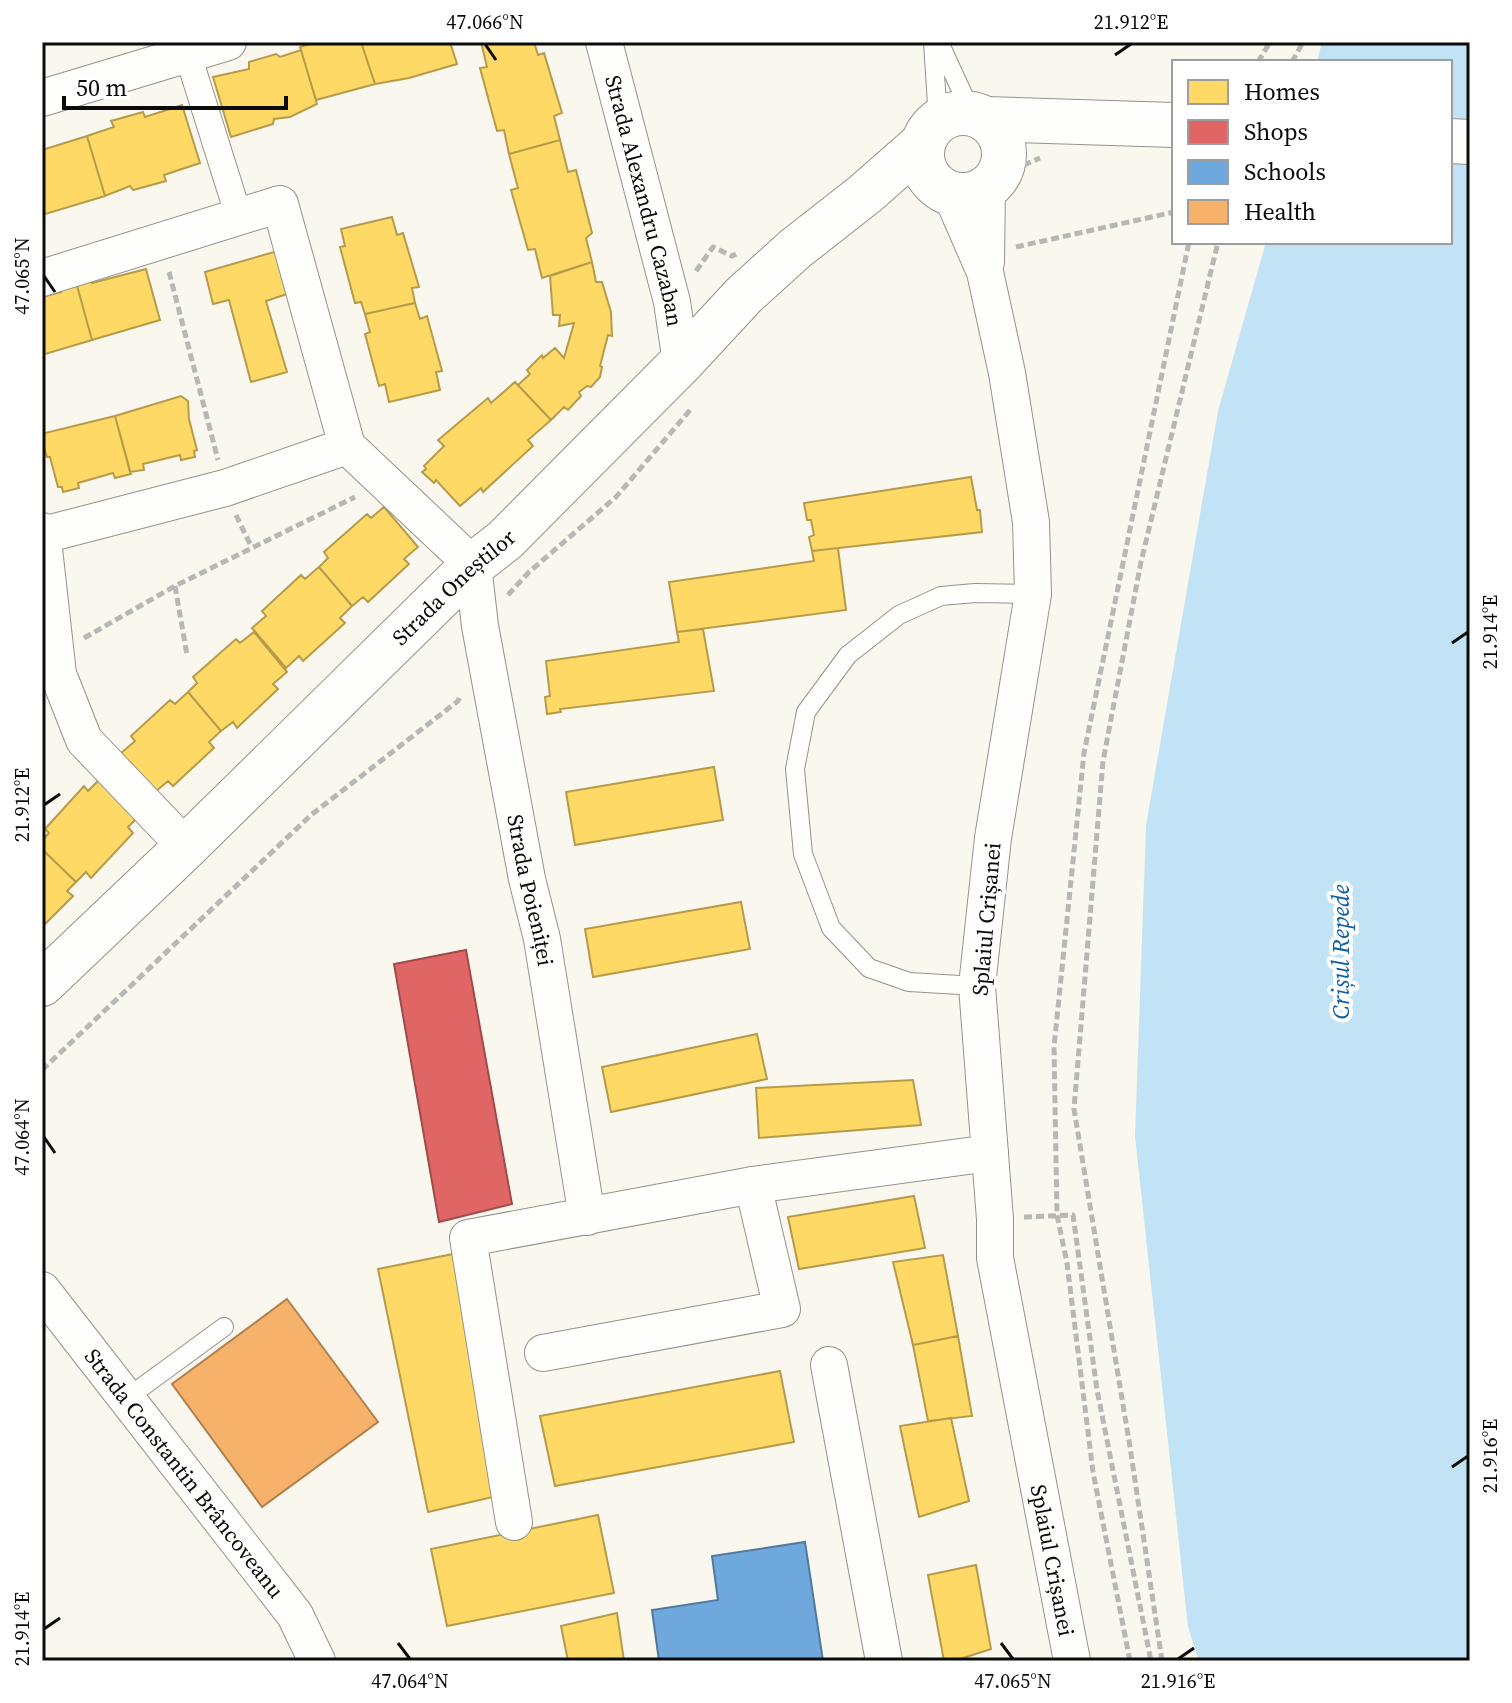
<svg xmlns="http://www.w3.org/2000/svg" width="1512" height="1703" font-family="'Source Serif 4',serif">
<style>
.water{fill:#c2e3f6}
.homes{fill:#ffd966;stroke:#b69b4b;stroke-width:2}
.shops{fill:#e06666;stroke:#a04b4b;stroke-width:2}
.schools{fill:#6fa8dc;stroke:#51799d;stroke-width:2}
.health{fill:#f6b26b;stroke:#b0804e;stroke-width:2}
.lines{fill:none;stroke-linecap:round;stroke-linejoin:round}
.service-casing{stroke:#93928d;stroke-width:20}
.pedestrian-casing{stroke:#93928d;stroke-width:28}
.minor-casing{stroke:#93928d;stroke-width:38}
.tertiary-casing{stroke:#93928d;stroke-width:46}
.path{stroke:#b7b7b5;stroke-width:5;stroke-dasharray:8 4;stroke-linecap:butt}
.service{stroke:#fefefc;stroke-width:18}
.pedestrian{stroke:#fefefc;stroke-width:26}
.minor{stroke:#fefefc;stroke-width:36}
.tertiary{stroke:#fefefc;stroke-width:44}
.ticks{fill:none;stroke:#0b0b0b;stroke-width:3}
.labels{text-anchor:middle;stroke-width:8;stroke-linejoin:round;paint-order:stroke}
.street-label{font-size:22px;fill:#0b0b0b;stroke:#fff}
.water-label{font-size:24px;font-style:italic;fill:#0e5ea3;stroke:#fff}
.neatline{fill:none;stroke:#0b0b0b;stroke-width:3}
.ticks-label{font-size:20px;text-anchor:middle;fill:#0b0b0b}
</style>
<rect width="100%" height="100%" fill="#faf8ee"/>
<path class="water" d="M1322 42H1470V1208L1467 1228 1470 1249V1661H1199L1188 1627 1135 1136 1146 825 1218 411 1266 242H1450V62H1317Z"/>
<path class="homes" d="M318 42H361L375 84 316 100 300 47Z
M361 42H450L457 64 409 78 375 84Z
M481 42H534L538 55 544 53 562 113 554 116 560 140 509 154 504 130 497 131 480 68 487 67Z
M301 50 317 104 290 117 274 119 273 124 231 137 213 77 249 69V62L276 54 280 57Z
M182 105 200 163 164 175 166 181 133 190 130 186 105 196 87 136 114 127 111 121 143 112 145 117Z
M87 136 105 196 42 215V150Z
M560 140 568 172 576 170 592 233 586 238 592 262 542 278 535 249 528 250 511 190 518 188 509 154Z
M392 217 397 235 403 233 419 287 412 288 415 303 365 314 361 302 355 303 340 247 345 246 341 229Z
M281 250 293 292 266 301 287 372 251 382 229 300 213 304 205 272Z
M592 262 596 282H602L611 312 612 336 608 335 600 366 602 367 600 377 591 387 587 386 579 392 581 396 568 410 564 407 551 420 518 385 530 374 527 370 542 355 543 358 555 348 564 358 574 323 559 326 560 315H553L550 276Z
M146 269 160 320 92 340 76 282 91 279 92 283Z
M76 282 92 340 42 355V297L61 292 60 286Z
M415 303 420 319 427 316 442 371 436 372 440 390 389 402 385 384 379 386 365 334 370 332 365 314Z
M515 382 551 420 528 440 533 446 483 492 481 488 460 506 436 480 434 483 422 472 426 469 424 466 444 446 438 440 488 398 491 403Z
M181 396 188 401 189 419 197 450 194 451 195 457 181 460 180 455 143 464 144 470 130 472 115 416Z
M115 416 131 474 115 478 113 473 78 483 79 488 63 492 62 487H58L50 457H47L42 441 45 433Z
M971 477 977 510H980L982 532 812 551 809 537 814 535 811 520H807L804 503Z
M384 507 418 547 404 559 409 564 368 602 363 597 352 606 319 567 328 558 324 552 367 514 371 518Z
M838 548 846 610 677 632 669 582 814 561 812 551Z
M319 567 352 606 340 618 345 623 303 661 299 656 286 668 252 628 266 616 262 611 301 575 305 579Z
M703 629 714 691 560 709 561 712 547 714 545 697 550 696 546 661 679 642 677 632Z
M254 632 287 672 273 684 278 689 237 728 233 722 221 731 188 692 197 683 193 677 236 639 240 643Z
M188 692 221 731 209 742 214 748 173 786 168 781 154 793 121 753 135 741 131 736 170 700 175 704Z
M714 767 723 820 575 845 566 792Z
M102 777 140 815 128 827 133 833 91 878 86 872 76 882 42 849V841L49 833 45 829 84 786 88 791Z
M42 849 76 882 67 891 73 896 42 927Z
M741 902 750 949 593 977 585 929Z
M757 1034 767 1079 611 1112 602 1067Z
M913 1080 921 1125 759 1138 756 1088Z
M914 1196 925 1248 799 1269 788 1217Z
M453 1254 497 1496 428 1512 378 1269Z
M943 1255 958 1336 913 1345 893 1262Z
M958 1336 972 1416 928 1421 913 1345Z
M780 1371 794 1442 555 1486 540 1416Z
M951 1418 969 1501 919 1517 900 1426Z
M598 1515 614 1593 447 1626 431 1549Z
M976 1565 991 1649 954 1661H944L928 1575Z
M617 1613 624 1661H568L561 1626Z"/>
<path class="shops" d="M466 950 512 1204 439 1222 394 964Z"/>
<path class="schools" d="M805 1542 823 1661H659L652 1610 718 1600 712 1556Z"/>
<path class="health" d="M287 1299 378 1422 262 1507 172 1384Z"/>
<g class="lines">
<g class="service-casing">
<path id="service" d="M933 42 938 121
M939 42 972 114
M977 986 909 982 869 968 831 928 803 854 795 769 806 712 848 655 899 615 941 596 975 593 1033 594
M127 1398 224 1327"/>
</g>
<g class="pedestrian-casing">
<path id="pedestrian" d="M188 55 239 217"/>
</g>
<g class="minor-casing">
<g id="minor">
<path id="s1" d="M604 42 672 302 681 363"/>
<path d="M42 98 228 42"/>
<path id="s2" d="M951 194 985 272 1007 373 1031 522 1033 594 993 838 977 986 995 1219V1258L1072 1661"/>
<path d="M986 262 987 189"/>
<path id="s3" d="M42 278 280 204 347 446 473 565 480 626 527 879 542 939 587 1217"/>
<path d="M42 531 58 674 84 740 186 847"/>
<path d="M43 535 225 488 347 446"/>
<path id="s4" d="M42 1290 295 1615 317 1661"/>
<path d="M543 1353 782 1309 753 1185"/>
<path d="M829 1365 884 1661"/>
<path d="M514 1522 468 1238 753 1185 990 1153"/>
</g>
</g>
<g class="tertiary-casing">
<g id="tertiary">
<circle cx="963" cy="154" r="41"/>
<path d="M986 119 1174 125"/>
<path d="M1450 141 1470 142"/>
<path id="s5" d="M42 984 186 847 473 565 505 540 681 363 744 295 796 248 865 194 923 143"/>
</g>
</g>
<path class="path" d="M1258 62 1270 42
M1292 62 1303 42
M1016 175 1026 164 1040 158
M1016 247 1174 212
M696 271 713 247 732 256 736 254
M169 272 218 460
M236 515 251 546
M175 586 187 655
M508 595 529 572 616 497 691 409
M84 638 175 586 355 497
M42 1070 311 815 458 701 460 696
M1024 1217 1073 1215 1097 1390 1151 1661
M1130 1661 1093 1472 1067 1263 1057 1215 1054 1047 1084 753 1189 242
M1162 1661 1130 1447 1074 1109 1103 761 1141 562 1218 242"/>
<use href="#service" class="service"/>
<use href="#pedestrian" class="pedestrian"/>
<use href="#minor" class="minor"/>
<use href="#tertiary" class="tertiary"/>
</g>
<path class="ticks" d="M485 44 496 60M1115 55 1131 44M44 276 55 292M1452 643 1468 632M44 805 60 794M44 1137 55 1153M1452 1467 1468 1456M44 1629 60 1618M398 1643 410 1659M1001 1643 1013 1659M1178 1659 1194 1648"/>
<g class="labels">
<g class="street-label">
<text dy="8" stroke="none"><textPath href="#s1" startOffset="164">Strada Alexandru Cazaban</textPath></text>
<text dy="8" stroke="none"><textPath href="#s5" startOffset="572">Strada Oneștilor</textPath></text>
<text dy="8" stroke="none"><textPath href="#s3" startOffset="1004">Strada Poieniței</textPath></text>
<text transform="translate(986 919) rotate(-85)" y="8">Splaiul Crișanei</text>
<text dy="8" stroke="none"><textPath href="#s4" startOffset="232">Strada Constantin Brâncoveanu</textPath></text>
<text dy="8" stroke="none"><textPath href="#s2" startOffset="1388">Splaiul Crișanei</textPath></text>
</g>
<g class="water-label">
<text transform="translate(1341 952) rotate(-90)" y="8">Crișul Repede</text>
</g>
</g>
<rect width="1512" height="1703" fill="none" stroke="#ffffff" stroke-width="88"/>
<rect x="1172" y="60" width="280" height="184" fill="#ffffff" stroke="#9d9d9d" stroke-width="2"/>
<rect x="1188" y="80" width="40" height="24" fill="#ffd966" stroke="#9d9d9d" stroke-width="2"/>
<text x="1244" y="100" font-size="24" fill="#0b0b0b">Homes</text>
<rect x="1188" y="120" width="40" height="24" fill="#e06666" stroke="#9d9d9d" stroke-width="2"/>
<text x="1244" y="140" font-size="24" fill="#0b0b0b">Shops</text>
<rect x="1188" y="160" width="40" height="24" fill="#6fa8dc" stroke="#9d9d9d" stroke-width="2"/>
<text x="1244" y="180" font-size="24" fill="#0b0b0b">Schools</text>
<rect x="1188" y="200" width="40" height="24" fill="#f6b26b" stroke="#9d9d9d" stroke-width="2"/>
<text x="1244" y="220" font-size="24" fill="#0b0b0b">Health</text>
<path d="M64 96v12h222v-12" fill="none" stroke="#0b0b0b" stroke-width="4"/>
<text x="76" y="96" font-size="24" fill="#0b0b0b" stroke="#ffffff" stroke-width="6" paint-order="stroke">50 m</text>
<rect x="44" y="44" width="1424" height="1615" class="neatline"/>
<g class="ticks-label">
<text x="485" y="29">47.066°N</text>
<text x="1131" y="29">21.912°E</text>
<text transform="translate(22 276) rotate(-90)" y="7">47.065°N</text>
<text transform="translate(1490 632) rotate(-90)" y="7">21.914°E</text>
<text transform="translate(22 805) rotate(-90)" y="7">21.912°E</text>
<text transform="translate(22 1137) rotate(-90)" y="7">47.064°N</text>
<text transform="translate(1490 1456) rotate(-90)" y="7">21.916°E</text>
<text transform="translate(22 1629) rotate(-90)" y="7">21.914°E</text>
<text x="410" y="1688">47.064°N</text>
<text x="1013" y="1688">47.065°N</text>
<text x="1178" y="1688">21.916°E</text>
</g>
</svg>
